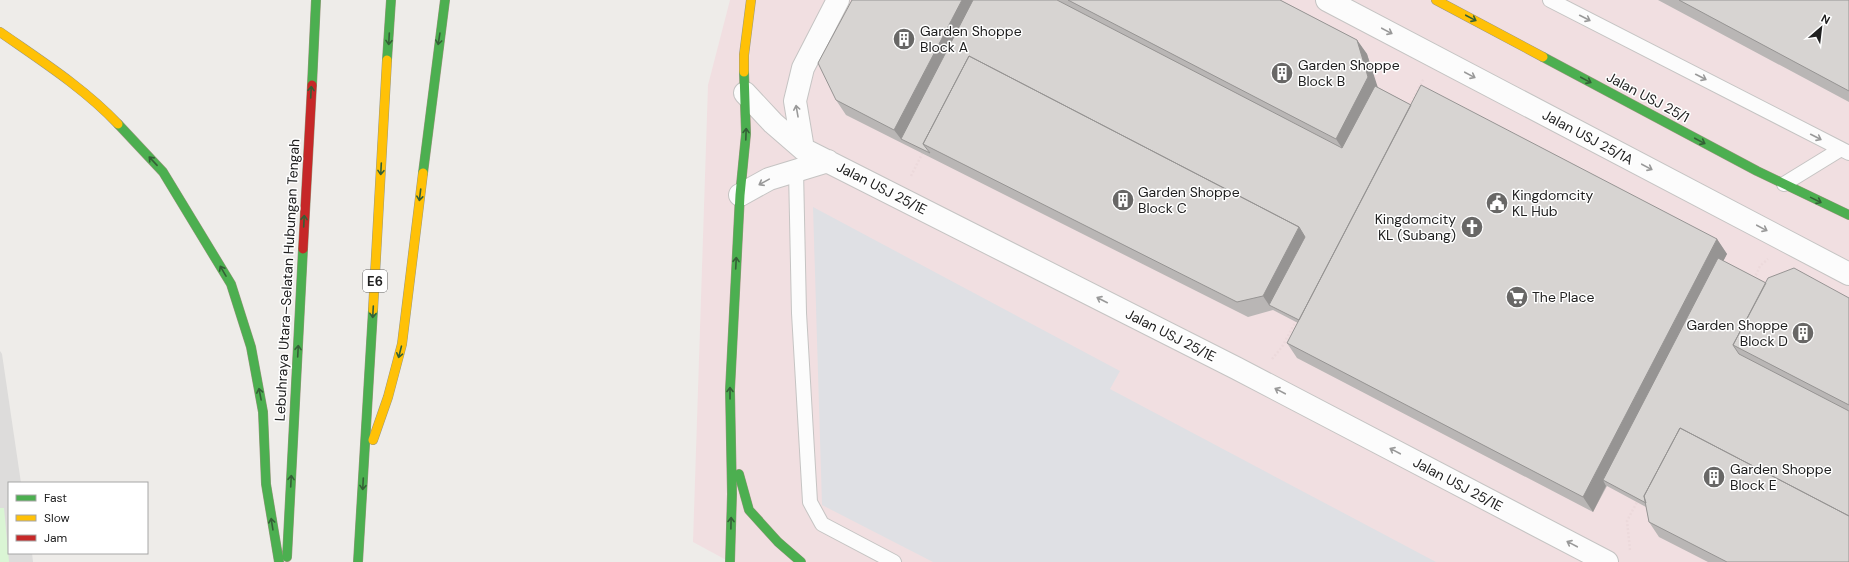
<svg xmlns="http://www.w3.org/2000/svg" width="1849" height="562" font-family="'DM Sans',sans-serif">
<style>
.residential{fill:#dddcdb}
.commercial{fill:#f1dfe1}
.park{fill:#daf5d4}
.plaza{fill:#dfe0e4}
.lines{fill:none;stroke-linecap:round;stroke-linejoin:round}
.lane-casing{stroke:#c5c4c3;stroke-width:16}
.street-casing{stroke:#c5c4c3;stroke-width:24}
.fast-casing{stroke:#9a977f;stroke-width:10}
.slow-casing{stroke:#9a977f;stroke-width:10}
.jam-casing{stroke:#9a977f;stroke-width:10}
.path{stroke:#ecd9db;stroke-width:2.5;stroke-dasharray:2 2;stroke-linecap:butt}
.lane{stroke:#fcfcfc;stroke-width:14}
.street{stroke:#fcfcfc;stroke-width:22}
.fast{stroke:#4caf50;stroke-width:9}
.slow{stroke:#ffc107;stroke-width:9}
.jam{stroke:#c62828;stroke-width:9}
.wall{fill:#b9b6b5}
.shaded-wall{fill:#969493}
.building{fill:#d7d4d2;stroke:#969493}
.oneway{stroke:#346036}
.oneway2{stroke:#999}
.labels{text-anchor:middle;stroke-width:3;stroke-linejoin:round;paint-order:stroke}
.shield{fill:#fff;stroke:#636363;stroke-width:1}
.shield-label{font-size:13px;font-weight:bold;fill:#202020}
.poi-label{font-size:14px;fill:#202020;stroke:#fff;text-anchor:start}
.street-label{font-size:14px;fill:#202020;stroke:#fff}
</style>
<rect width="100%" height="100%" fill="#eeece9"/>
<path class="residential" d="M0 351 2 354 21 483H9V553H32L33 562H0Z"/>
<path class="commercial" d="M730 0H1849V562H730L693 542 708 85Z"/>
<path class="park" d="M0 508H4L9 562H0Z"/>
<path class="plaza" d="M813 207 1120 371 1110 389 1436 562H933L822 505Z"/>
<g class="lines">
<g class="lane-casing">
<path id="lane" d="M1550 0 1849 153
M796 170 799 313 810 502 822 524 894 562
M1784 184 1841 149"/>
</g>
<g class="street-casing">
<path id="street" d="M1327 0 1849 274
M745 93 773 123 803 149 1236 368 1607 562
M803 149 795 101 803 68 838 0
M740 195 769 179 828 161"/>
</g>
<g class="fast-casing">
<path id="fast" d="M1543 57 1757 171 1849 215
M387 60 391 0
M312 85 316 0
M118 124 163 172 231 284 251 347 263 412 266 484 279 562
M423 173 445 0
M739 474 749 510 778 542 801 562
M287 557 303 249
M358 562 373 310
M730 562 732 494 730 390 740 195 746 134 744 72"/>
</g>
<g class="slow-casing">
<path id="slow" d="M1436 0 1543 57
M0 32C40 60 84 88 118 124
M744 72V55L751 0
M373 310 387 60
M373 440 388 397 402 344 423 173"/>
</g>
<g class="jam-casing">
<path id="jam" d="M303 249 312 85"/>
</g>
<path class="path" d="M1409 106 1424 78
M911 176 924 150
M1754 279 1760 266 1768 259
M1272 359 1282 347 1297 319
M1630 550 1627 521 1638 500"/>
<use href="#lane" class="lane"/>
<use href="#street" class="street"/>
<use href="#fast" class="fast"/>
<use href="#slow" class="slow"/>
<use href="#jam" class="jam"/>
</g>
<path class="wall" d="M852 0H1280L1357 40 1367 54 1377 87 1411 105 1717 239 1727 254 1723 261 1766 283 1849 298V562H1708L1659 537 1649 522 1646 507 1607 486 1593 512 1297 358 1287 343 1298 323 1273 310 1248 317 846 115 836 100Z
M1658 0H1849V102Z"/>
<path class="shaded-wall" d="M962 0H979L901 139 894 130Z
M1357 40 1367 54 1379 91 1346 154 1336 139Z
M1299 227 1309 242 1269 305 1263 296Z
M1717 239 1727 254 1608 483 1603 480 1606 486 1593 512 1583 497Z"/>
<path class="building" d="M852 0H962L894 130 836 100 818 63Z
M973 0H1057L1342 148 1375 86 1411 105 1299 320 1269 305 1305 237 1299 227 969 56 923 144 930 153 901 139Z
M1068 0H1280L1357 40 1368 77 1336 139Z
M1679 0H1849V91Z
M969 56 1299 227 1263 296 1237 302 923 144Z
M1421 85 1717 239 1583 497 1287 343Z
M1718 258 1766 283 1733 345 1739 354 1849 411V516L1680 428 1644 496 1646 503 1603 480Z
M1794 268 1849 298V405L1733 345 1768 278Z
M1680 428 1849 516V562H1727L1649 522 1644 496Z"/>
<defs><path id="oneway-shaft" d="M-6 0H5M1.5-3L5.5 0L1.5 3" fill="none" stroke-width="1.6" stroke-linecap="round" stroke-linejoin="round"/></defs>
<g class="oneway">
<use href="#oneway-shaft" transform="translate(1471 18) rotate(28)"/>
<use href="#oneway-shaft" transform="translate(389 39) rotate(93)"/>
<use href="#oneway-shaft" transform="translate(439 39) rotate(99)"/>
<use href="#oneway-shaft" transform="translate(1586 80) rotate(28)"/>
<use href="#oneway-shaft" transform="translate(311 92) rotate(-87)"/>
<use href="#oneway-shaft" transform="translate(746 134) rotate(-88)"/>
<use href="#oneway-shaft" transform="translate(1700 141) rotate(28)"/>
<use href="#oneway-shaft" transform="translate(153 161) rotate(-133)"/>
<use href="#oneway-shaft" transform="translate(381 169) rotate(93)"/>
<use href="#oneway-shaft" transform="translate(420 195) rotate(97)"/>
<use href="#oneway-shaft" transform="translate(1816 200) rotate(26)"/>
<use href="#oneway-shaft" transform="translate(304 221) rotate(-87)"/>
<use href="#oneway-shaft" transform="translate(736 263) rotate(-87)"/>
<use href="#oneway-shaft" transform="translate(223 271) rotate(-120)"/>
<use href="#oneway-shaft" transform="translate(373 312) rotate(93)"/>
<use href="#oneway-shaft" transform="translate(298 351) rotate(-87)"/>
<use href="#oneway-shaft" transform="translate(400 352) rotate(104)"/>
<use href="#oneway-shaft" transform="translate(730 393) rotate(-90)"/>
<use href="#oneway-shaft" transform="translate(260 394) rotate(-101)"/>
<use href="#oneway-shaft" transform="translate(291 481) rotate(-87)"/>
<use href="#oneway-shaft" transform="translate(363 484) rotate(93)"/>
<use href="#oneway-shaft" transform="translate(731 523) rotate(-89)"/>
<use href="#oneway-shaft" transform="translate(272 524) rotate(-99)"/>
</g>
<g class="oneway2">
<use href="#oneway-shaft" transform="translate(1585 18) rotate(27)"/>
<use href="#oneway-shaft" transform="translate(1387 31) rotate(28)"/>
<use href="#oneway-shaft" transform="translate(1470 75) rotate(28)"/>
<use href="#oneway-shaft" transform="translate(1701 77) rotate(27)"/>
<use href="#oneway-shaft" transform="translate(797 111) rotate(-100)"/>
<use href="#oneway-shaft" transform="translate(1816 137) rotate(27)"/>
<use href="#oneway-shaft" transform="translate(1647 167) rotate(28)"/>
<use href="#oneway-shaft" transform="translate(764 182) rotate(151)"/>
<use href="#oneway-shaft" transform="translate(1762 228) rotate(28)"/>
<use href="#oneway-shaft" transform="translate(1102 300) rotate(-153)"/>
<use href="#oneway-shaft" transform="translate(1280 391) rotate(-152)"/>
<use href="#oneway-shaft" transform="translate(1395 451) rotate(-152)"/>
<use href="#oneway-shaft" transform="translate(1572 544) rotate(-152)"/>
</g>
<defs>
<g id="building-disc" transform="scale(1.15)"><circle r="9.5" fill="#686766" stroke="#fff"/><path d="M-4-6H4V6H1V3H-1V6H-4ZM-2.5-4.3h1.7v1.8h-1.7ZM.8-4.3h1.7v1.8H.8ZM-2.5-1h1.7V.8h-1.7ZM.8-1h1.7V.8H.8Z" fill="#fff"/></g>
<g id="civic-disc" transform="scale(1.15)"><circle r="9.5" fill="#686766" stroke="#fff"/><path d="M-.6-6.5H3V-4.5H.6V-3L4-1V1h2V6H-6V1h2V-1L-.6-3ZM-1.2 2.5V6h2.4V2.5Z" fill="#fff"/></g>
<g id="church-disc" transform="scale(1.15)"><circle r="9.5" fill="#686766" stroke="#fff"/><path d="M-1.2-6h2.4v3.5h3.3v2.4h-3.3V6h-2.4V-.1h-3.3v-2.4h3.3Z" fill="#fff"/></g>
<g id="supermarket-disc" transform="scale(1.15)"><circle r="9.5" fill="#686766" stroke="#fff"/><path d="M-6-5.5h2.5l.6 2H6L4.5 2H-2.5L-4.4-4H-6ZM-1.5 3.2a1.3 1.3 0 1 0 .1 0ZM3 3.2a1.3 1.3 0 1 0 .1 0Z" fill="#fff"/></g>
</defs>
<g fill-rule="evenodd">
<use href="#building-disc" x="904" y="39"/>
<use href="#building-disc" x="1282" y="73"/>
<use href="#building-disc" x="1123" y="200"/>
<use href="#civic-disc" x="1497" y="203"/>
<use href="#church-disc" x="1472" y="227"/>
<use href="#supermarket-disc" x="1517" y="297"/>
<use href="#building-disc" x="1803" y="333"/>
<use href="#building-disc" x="1714" y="477"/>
</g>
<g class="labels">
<rect class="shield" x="363" y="270" width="24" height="22" rx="3"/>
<g class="shield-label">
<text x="375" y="286">E6</text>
</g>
<g class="poi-label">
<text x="920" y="36">Garden Shoppe<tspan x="920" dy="16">Block A</tspan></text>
<text x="1298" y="70">Garden Shoppe<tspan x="1298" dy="16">Block B</tspan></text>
<text x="1138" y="197">Garden Shoppe<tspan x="1138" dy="16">Block C</tspan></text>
<text x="1512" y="200">Kingdomcity<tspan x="1512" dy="16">KL Hub</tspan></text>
<text x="1456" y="224" text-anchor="end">Kingdomcity<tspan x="1456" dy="16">KL (Subang)</tspan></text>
<text x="1532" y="302">The Place</text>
<text x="1788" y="330" text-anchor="end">Garden Shoppe<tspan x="1788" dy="16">Block D</tspan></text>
<text x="1730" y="474">Garden Shoppe<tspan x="1730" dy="16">Block E</tspan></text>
</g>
<g class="street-label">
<text transform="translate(1648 97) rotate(28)" y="5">Jalan USJ 25/1</text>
<text transform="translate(1588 137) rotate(28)" y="5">Jalan USJ 25/1A</text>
<text transform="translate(882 188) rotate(27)" y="5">Jalan USJ 25/1E</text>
<text transform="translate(287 280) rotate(-87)" y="5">Lebuhraya Utara–Selatan Hubungan Tengah</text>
<text transform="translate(1171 335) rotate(27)" y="5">Jalan USJ 25/1E</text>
<text transform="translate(1458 484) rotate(28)" y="5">Jalan USJ 25/1E</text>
</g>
</g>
<rect x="8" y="482" width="140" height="72" fill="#ffffff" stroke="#a6a6a6"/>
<rect x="16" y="495" width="20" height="6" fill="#4caf50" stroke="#a6a6a6"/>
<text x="44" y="502" font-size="12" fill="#202020">Fast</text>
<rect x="16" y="515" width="20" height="6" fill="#ffc107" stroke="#a6a6a6"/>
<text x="44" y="522" font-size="12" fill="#202020">Slow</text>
<rect x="16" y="535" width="20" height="6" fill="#c62828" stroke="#a6a6a6"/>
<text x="44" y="542" font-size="12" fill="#202020">Jam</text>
<g transform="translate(1821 28) rotate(28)" stroke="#ffffff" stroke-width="3" paint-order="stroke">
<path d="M0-3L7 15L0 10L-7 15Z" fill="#202020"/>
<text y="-6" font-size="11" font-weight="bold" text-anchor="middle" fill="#202020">N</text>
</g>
</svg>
